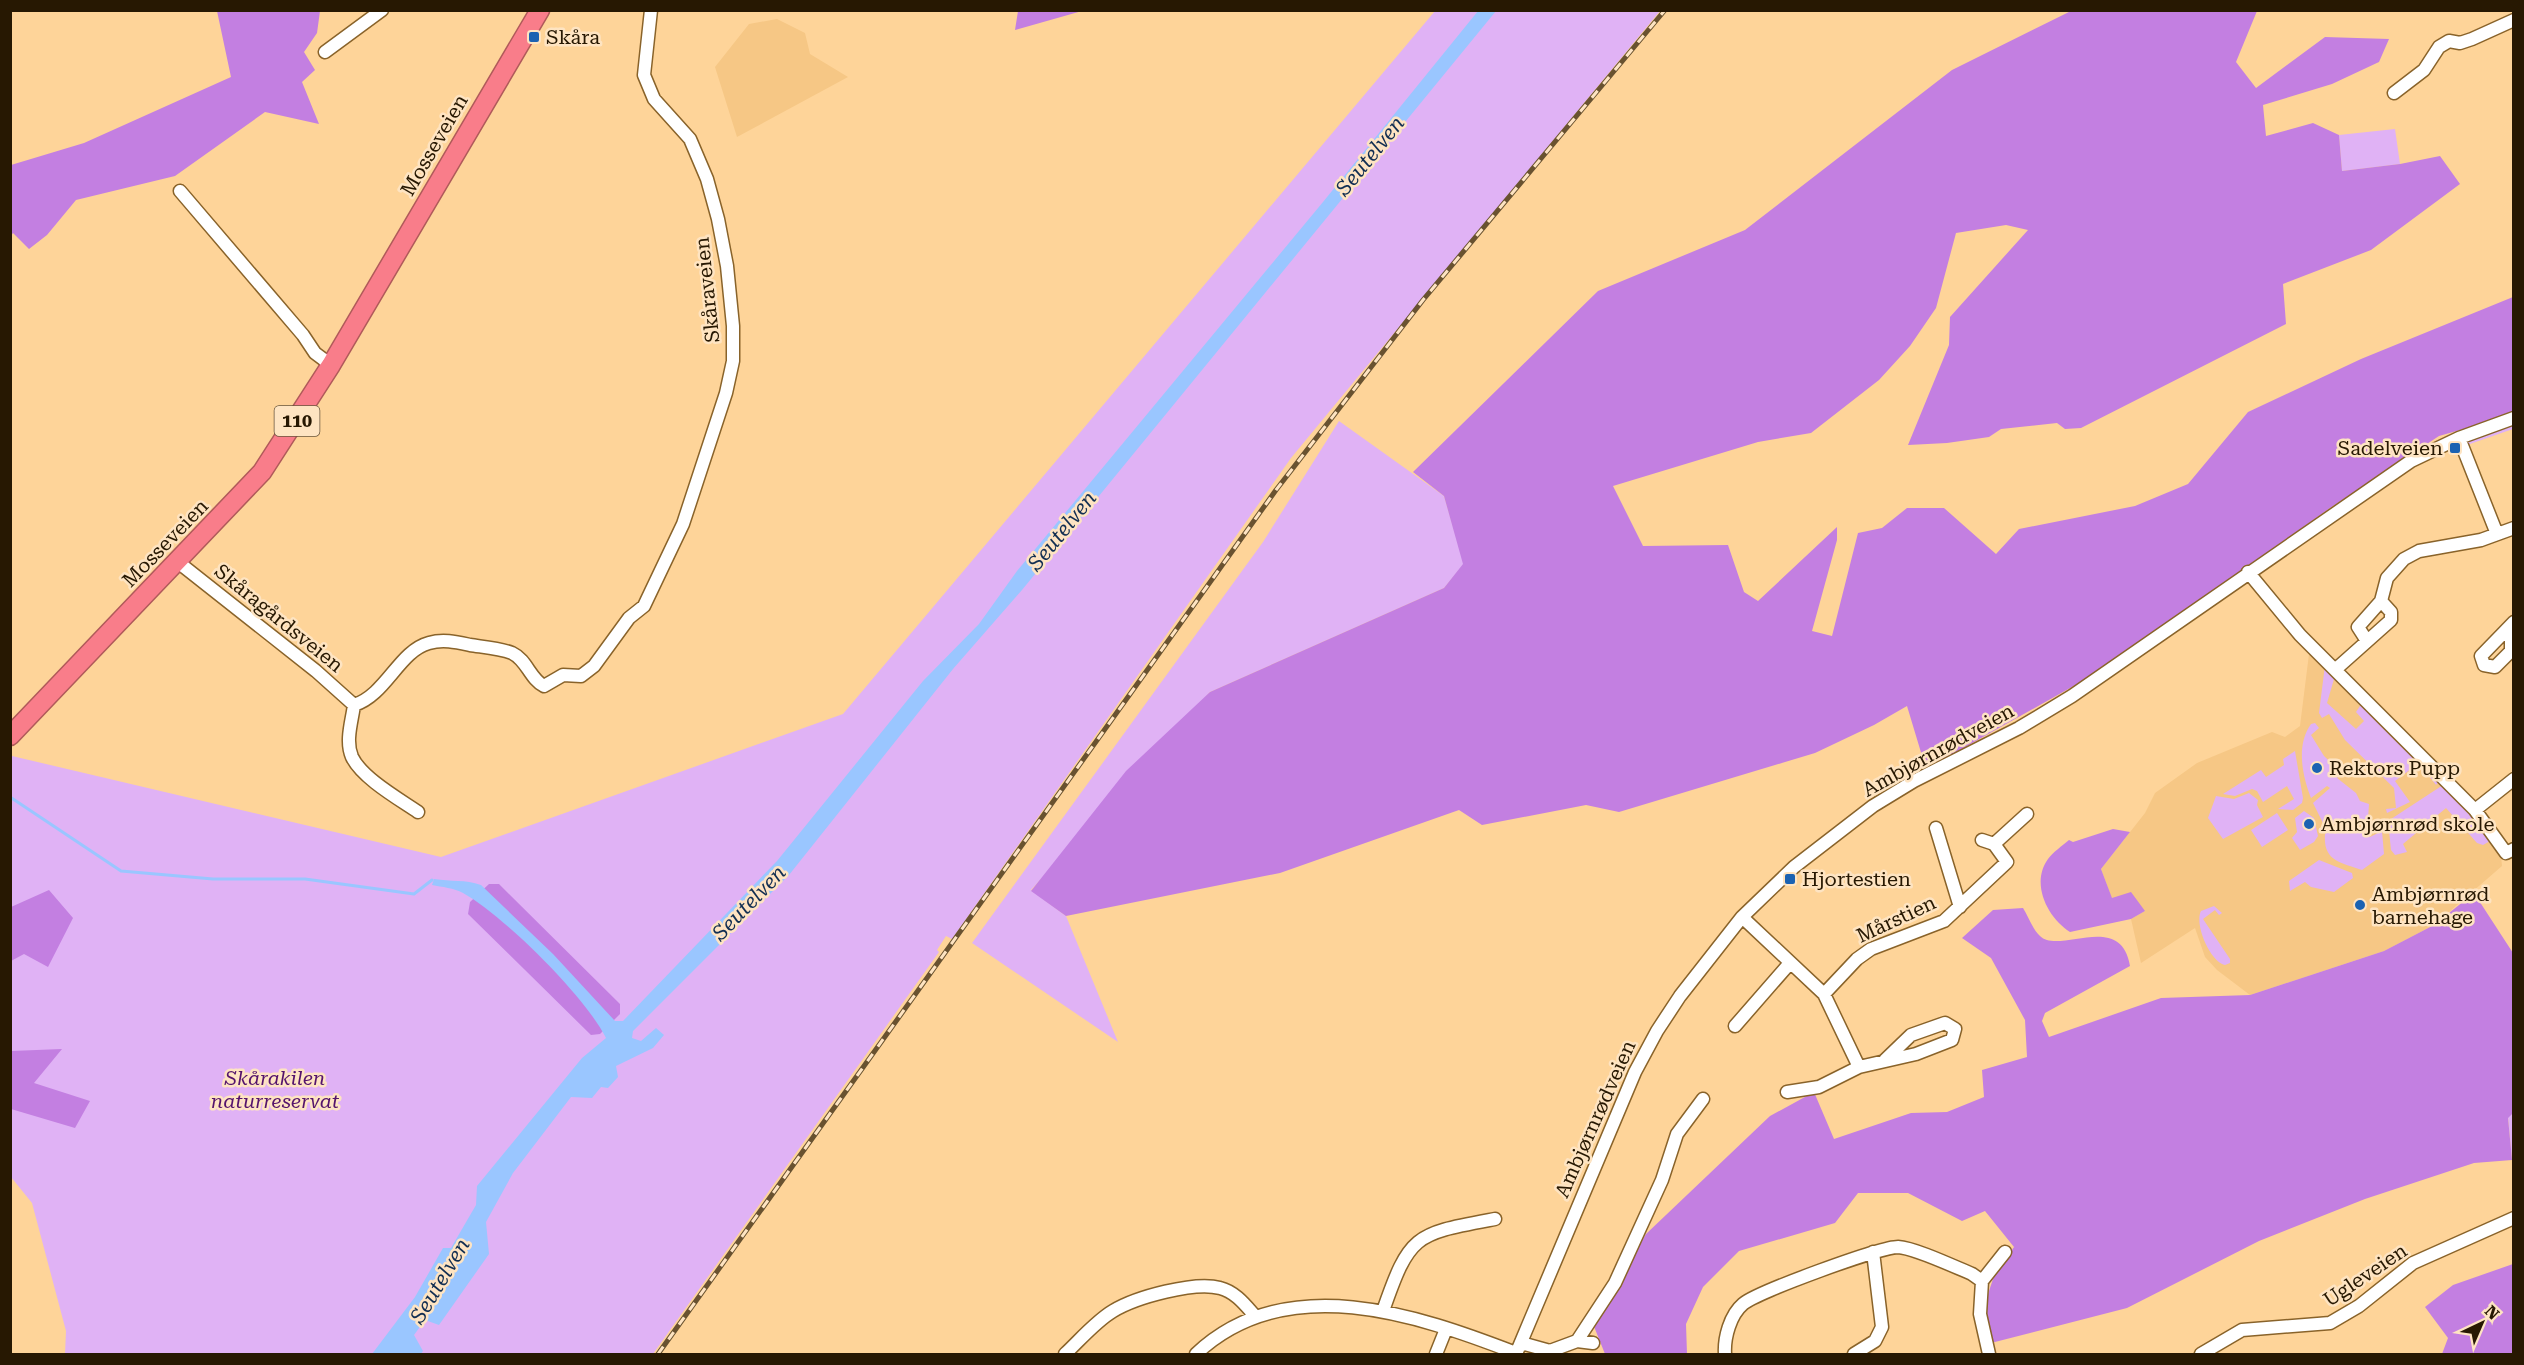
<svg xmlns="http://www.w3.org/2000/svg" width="2524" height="1365" font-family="'Roboto Serif',serif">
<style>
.built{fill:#f6c785}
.green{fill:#e0b2f5}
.forest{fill:#c37fe1}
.water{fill:#9ac6ff}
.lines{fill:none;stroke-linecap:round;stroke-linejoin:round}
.stream{stroke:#9ac6ff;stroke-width:3}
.minor-casing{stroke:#89632a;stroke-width:15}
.highway-casing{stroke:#b05a5a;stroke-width:21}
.minor{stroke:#fff;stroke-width:12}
.highway{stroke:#f97d8a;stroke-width:18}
.rail-casing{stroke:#695230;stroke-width:5}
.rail{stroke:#fee4c2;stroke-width:3;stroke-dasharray:9;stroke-linecap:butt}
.poi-dot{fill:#1b62b2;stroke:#fee4c2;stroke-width:2}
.labels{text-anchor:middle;stroke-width:5;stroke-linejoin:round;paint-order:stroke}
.shield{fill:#fee4c2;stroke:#68553c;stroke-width:1.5}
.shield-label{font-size:18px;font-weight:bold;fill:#271802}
.poi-label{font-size:20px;fill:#271802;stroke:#fee4c2;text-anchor:start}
.street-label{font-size:20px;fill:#271802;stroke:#fee4c2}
.park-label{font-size:20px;font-style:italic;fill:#54136c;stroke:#fee4c2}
.water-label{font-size:21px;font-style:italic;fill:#112e52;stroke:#fee4c2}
</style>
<rect width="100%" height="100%" fill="#fed499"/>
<path class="built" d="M777 19 805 33 810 54 848 77 737 137 715 67 749 24Z
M2309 654 2327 665 2449 786 2500 847 2502 866 2434 925 2384 951 2250 995 2217 970 2205 957 2195 928 2141 963 2131 919 2145 911 2112 899 2101 869 2145 813 2155 793 2197 763 2272 732 2285 737 2300 726Z"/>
<path class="green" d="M1435 11H1660L1291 458 952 939 946 936 937 950 939 952 653 1354H65L66 1331 32 1203 11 1177 12 756 441 857 843 714Z
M2395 129 2400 164 2342 171 2339 135Z
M1339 421 1444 496 1464 564 1444 588 1210 692 1031 890 1066 916 1118 1042 972 943 1263 542Z
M2513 425V429L2467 445 2468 441Z
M2325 665 2334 679 2327 703 2356 729 2364 721 2356 712 2360 706 2370 708 2440 780 2436 785 2419 763 2395 781 2410 802 2387 813 2386 809 2396 808 2394 788 2345 740 2329 714 2322 718 2319 713Z
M2315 723 2319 728 2311 735 2324 756 2342 773 2337 778 2356 793 2360 801 2369 804 2368 819 2348 821 2343 825 2323 823 2313 803 2330 788 2327 786 2311 798C2302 775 2296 745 2311 724Z
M2295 751 2303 798 2302 803 2293 810 2278 809 2294 799 2287 786 2263 802 2257 791 2252 789 2235 796 2223 794 2261 770 2266 777 2284 765 2283 759Z
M2443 785 2476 816 2490 841 2483 845 2477 843 2446 808 2403 844 2407 852 2395 855 2391 850 2388 821Z
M2249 793 2258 800 2257 805 2263 817 2223 839 2208 818 2216 796 2234 799Z
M2304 811 2314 818 2318 836 2314 842 2300 850 2292 838 2297 832 2295 818Z
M2277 813 2288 830 2262 847 2251 830Z
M2331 829 2363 832 2370 837 2382 831 2384 854 2362 870C2340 862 2323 861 2325 834Z
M2319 860 2352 873 2353 878 2334 892 2311 887 2305 882 2290 891 2289 881Z
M2214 906 2222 913 2219 915 2215 910 2203 919 2230 959V963L2225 965C2210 962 2194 924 2201 911Z
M2513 1112 2514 1159 2512 1160 2508 1117Z"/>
<path class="forest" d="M217 11H320L317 33 304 52 315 70 302 82 319 124 265 112 175 176 76 200 47 235 29 249 13 233 11 236V165L84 143 231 77Z
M1018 11V10L1082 11 1015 30Z
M2071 11H2257L2236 62 2256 88 2325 37 2389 39 2379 62 2332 84 2263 105 2266 136 2313 123 2339 135 2342 171 2400 164 2440 156 2460 184 2371 250 2283 284 2286 324 2081 428 2065 429 2057 423 2001 429 1989 437 1947 443 1908 445 1949 345 1950 317 2028 230 2006 225 1956 233 1936 308 1910 346 1879 380 1811 433 1758 442 1613 486 1643 546 1728 545 1744 592 1758 601 1837 527V540L1812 631 1832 636 1858 533 1882 528 1907 508H1944L1996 554 2019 529 2135 506 2188 484 2248 412 2361 359 2513 297V415L2439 436 2330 508 2102 670 1926 769 1907 706 1874 725 1815 753 1619 812 1586 805 1482 825 1459 810 1280 873 1066 916 1031 891 1126 771 1210 692 1444 588 1463 564 1444 496 1413 472 1598 291 1745 230 1952 70Z
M2113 829 2130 832 2101 869 2112 898 2131 892 2145 911 2131 919 2070 932C2048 918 2030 884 2048 859 2053 852 2062 846 2069 840L2073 842Z
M489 884H499L620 1004V1014L600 1034 591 1035 468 914 470 902Z
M49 890 73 918 48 967 24 954 11 961V907Z
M2474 893 2513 953 2514 1112 2508 1118 2512 1160 2474 1163 2365 1199 2259 1241 2127 1308 1991 1343 1984 1306 1994 1276 2014 1247 1985 1211 1962 1221 1908 1193H1858L1835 1223 1739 1251 1703 1287 1686 1324 1687 1354H1605L1593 1324 1646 1234 1770 1116 1814 1092 1834 1139 1911 1113 1947 1112 1984 1097 1982 1070 2027 1057 2025 1020 1991 958 1962 938 1993 910 2023 908C2028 916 2033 930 2040 936 2059 955 2121 910 2130 966L2045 1013 2042 1021 2049 1037 2161 998 2250 995 2384 951 2434 925Z
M62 1049 34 1083 90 1101 75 1128 11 1109V1051Z
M2513 1264V1354H2442L2448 1338 2425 1307 2453 1285Z"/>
<path class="water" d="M1478 11H1496L1022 590 953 669 789 875 633 1031 632 1038 641 1041 656 1028 664 1035 653 1048 616 1066 618 1077 608 1088 601 1087 592 1098 571 1097 513 1173 486 1222 489 1254 439 1325 425 1320 414 1335 423 1351 421 1354H372L415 1297 443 1248H451L476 1205 477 1186 582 1058 606 1038C585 996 504 916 463 893 454 888 442 887 432 885L434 879C451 882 465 879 481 885L553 954 615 1021H623L777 861 923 681 979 624 1017 571 1323 202Z"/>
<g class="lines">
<path class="stream" d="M10 797 121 871 213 879H305L414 894 432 880"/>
<g class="minor-casing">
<path id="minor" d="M325 52 382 10
M2394 93 2424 70 2439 47 2449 41 2460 43 2472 39 2514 20
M180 191 303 335 315 353 331 365
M2459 438 2497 534
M178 562 316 671 354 705C386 695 399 651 429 643 443 639 456 642 470 645 483 647 499 648 512 653 527 660 530 679 544 686L563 675 581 676 594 666 629 618 644 606 683 524 726 393 733 361V326L727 266 718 219 707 179 690 139 654 99 644 75 651 10
M2248 572 2300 635 2475 810 2506 853 2514 849
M2506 632 2511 638V651L2495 667 2484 665 2481 656 2514 622
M2367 641 2358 627 2381 601 2387 578 2404 559 2419 551 2481 540 2514 528
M2336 669 2391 620V612L2381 601
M354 705C352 721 345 741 352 757 362 778 399 799 418 812
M2475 810 2514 779
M1936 828 1960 907
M1982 840 1994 844
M1742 917 1824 994 1859 1067 1916 1054 1952 1040 1955 1029 1945 1023 1911 1035 1885 1060
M1824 994 1857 959 1871 949 1944 921 2007 862 1994 844 2027 814
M1735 1026 1790 963
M1787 1092 1819 1087 1859 1067
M1383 1311C1410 1233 1415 1234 1495 1219
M1577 1341 1615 1283 1662 1180 1677 1134 1703 1099
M1521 1343 1550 1351 1577 1341 1593 1343
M1065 1354C1080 1340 1096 1321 1113 1311 1136 1297 1195 1281 1220 1288 1236 1292 1246 1306 1256 1317
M1196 1354C1286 1269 1417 1315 1516 1353
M1436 1354 1446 1329
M1516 1354 1635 1072 1657 1031 1680 996 1742 917 1794 867 1873 806 1914 781 2019 728 2072 696 2411 461 2459 438 2514 418
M1725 1354C1724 1338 1730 1315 1743 1304 1757 1292 1880 1247 1898 1247 1915 1248 1955 1267 1972 1274L1982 1281
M1854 1354 1875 1341 1882 1327 1873 1252
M1989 1354 1980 1314 1982 1281 2005 1252
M2201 1354 2242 1330 2330 1323 2359 1306 2413 1263 2514 1218"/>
</g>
<g class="highway-casing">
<path id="highway" d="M10 736 262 472 331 365 540 10"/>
</g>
<use href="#minor" class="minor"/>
<use href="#highway" class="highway"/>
<g class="rail-casing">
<path id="rail" d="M658 1354 1276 490 1423 300 1665 10"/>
</g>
<use href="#rail" class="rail"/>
</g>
<g class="poi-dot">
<rect x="528" y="31" width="12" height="12" rx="3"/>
<rect x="2449" y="442" width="12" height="12" rx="3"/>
<circle cx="2317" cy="768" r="6"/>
<circle cx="2309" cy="824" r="6"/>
<rect x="1784" y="873" width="12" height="12" rx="3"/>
<circle cx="2360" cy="905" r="6"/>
</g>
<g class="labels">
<rect class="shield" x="274.5" y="406" width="45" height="30" rx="4.5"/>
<g class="shield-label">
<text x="297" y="427">110</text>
</g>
<g class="poi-label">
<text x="546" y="44">Skåra</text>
<text x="2443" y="455" text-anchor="end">Sadelveien</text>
<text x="2329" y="775">Rektors Pupp</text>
<text x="2321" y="831">Ambjørnrød skole</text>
<text x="1802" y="886">Hjortestien</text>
<text x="2372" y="901">Ambjørnrød<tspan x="2372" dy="23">barnehage</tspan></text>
</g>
<g class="street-label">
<text transform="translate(434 145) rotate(-60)" y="7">Mosseveien</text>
<text transform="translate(707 290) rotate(-96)" y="7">Skåraveien</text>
<text transform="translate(165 543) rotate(-46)" y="7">Mosseveien</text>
<text transform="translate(279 618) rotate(39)" y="7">Skåragårdsveien</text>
<text transform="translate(1938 750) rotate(-29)" y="7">Ambjørnrødveien</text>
<text transform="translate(1896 919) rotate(-25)" y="7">Mårstien</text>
<text transform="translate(1595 1119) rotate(-66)" y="7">Ambjørnrødveien</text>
<text transform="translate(2365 1275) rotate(-34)" y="7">Ugleveien</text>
</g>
<g class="park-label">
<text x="275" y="1085">Skårakilen<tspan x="275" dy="23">naturreservat</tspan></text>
</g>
<g class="water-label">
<text transform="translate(1370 156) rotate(-51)" y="7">Seutelven</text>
<text transform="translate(1062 531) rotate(-51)" y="7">Seutelven</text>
<text transform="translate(749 903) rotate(-46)" y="7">Seutelven</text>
<text transform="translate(440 1281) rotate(-59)" y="7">Seutelven</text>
</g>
</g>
<rect width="2524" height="1365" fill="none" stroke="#271802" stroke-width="24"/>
<g transform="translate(2482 1323) rotate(44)" stroke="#fee4c2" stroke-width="4.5" paint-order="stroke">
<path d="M0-4.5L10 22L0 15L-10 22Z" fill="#271802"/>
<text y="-9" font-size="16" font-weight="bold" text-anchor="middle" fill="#271802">N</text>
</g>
</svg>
